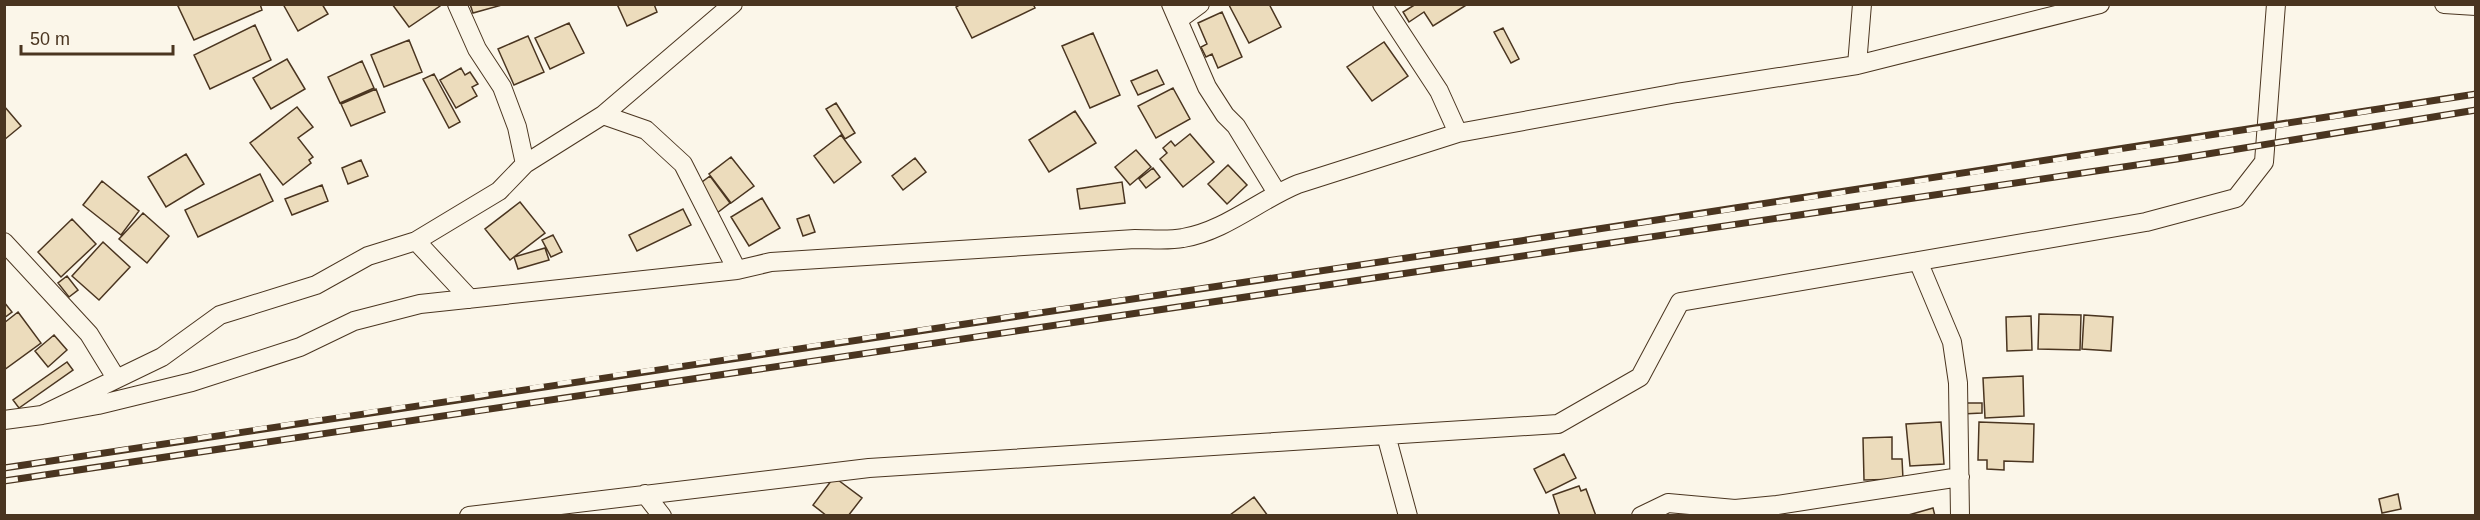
<svg xmlns="http://www.w3.org/2000/svg" width="2480" height="520" font-family="Arial,sans-serif">
<style>
.building{fill:#ecdcbc;stroke:#4a3520;stroke-width:1.5}
.lines{fill:none;stroke-linecap:round;stroke-linejoin:round}
.street-casing{stroke:#4a3520;stroke-width:20}
.street{stroke:#fbf6e9;stroke-width:18}
.rail-casing{stroke:#4a3520;stroke-width:7}
.rail{stroke:#fbf6e9;stroke-width:4.5;stroke-dasharray:14;stroke-linecap:butt}
</style>
<rect width="100%" height="100%" fill="#fbf6e9"/>
<path class="building" d="M182 4H260L262 10 194 40 178 6Z
M283 4H322L328 14 298 31Z
M392 4H439L440 6 409 27Z
M470 4H502V5L473 13Z
M617 4H654L657 12 627 26Z
M961 4H1033L1035 8 972 38 956 7Z
M1269 4 1281 27 1249 43 1229 5Z
M1416 4H1468L1433 26 1424 12 1409 22 1403 12Z
M1222 12 1242 57 1218 68 1212 54 1206 57 1201 47 1207 44 1198 23Z
M569 23 584 53 550 69 535 38Z
M255 25 271 60 210 89 194 55Z
M1503 28 1519 59 1511 63 1494 32Z
M1093 33 1120 95 1090 108 1062 46Z
M528 36 544 72 514 85 498 49Z
M409 40 422 72 384 87 371 55Z
M1384 42 1408 76 1372 101 1347 67Z
M287 59 305 89 271 109 253 78Z
M362 61 374 88 340 103 328 77Z
M461 68 465 75 470 72 478 84 472 87 477 96 456 108 440 80Z
M1157 70 1164 84 1138 95 1131 81Z
M434 74 460 122 449 128 423 79Z
M1173 88 1190 119 1156 138 1138 106Z
M376 89 385 112 351 126 341 104Z
M836 103 855 133 845 139 826 109Z
M4 106 21 126 4 140Z
M297 107 313 127 298 138 313 157 309 160 311 163 283 185 250 143Z
M1075 111 1096 143 1049 172 1029 140Z
M1190 134 1214 162 1183 187 1160 159 1167 153 1163 148 1171 141 1175 146Z
M841 135 861 162 834 183 814 156Z
M1136 150 1151 167 1130 185 1115 167Z
M186 154 204 184 166 207 148 177Z
M731 157 754 186 731 203 709 174Z
M915 158 926 172 903 190 892 176Z
M361 160 368 176 348 184 342 168Z
M1228 165 1247 185 1227 204 1208 184Z
M1153 168 1160 177 1146 188 1139 179Z
M260 174 273 201 198 237 185 210Z
M710 176 730 203 717 213 698 185Z
M102 181 139 211 121 235 83 205Z
M1122 182 1125 203 1080 209 1077 189Z
M322 185 328 201 292 215 285 199Z
M762 198 780 228 749 246 731 217Z
M520 202 545 233 510 260 485 229Z
M683 209 691 225 637 251 629 235Z
M143 213 169 236 147 263 119 239Z
M809 215 815 232 803 236 797 219Z
M72 219 96 244 61 277 38 252Z
M553 235 562 252 551 257 542 240Z
M103 242 130 267 99 300 72 276Z
M545 248 549 260 518 269 514 257Z
M67 276 78 290 69 297 58 283Z
M4 302 12 312 4 318Z
M18 312 41 343 4 370V323Z
M2039 314 2081 315 2080 350 2038 349Z
M2084 315 2113 317 2111 351 2082 349Z
M2031 316 2032 350 2007 351 2006 317Z
M54 335 67 350 48 367 35 351Z
M67 362 73 370 19 408 13 400Z
M2023 376 2024 416 1985 418 1983 378Z
M1962 403H1982V413L1962 414Z
M1941 422 1944 464 1910 466 1906 424Z
M1979 422 2034 424 2033 462 2004 461V470L1987 469V460H1978Z
M1892 437V459H1902L1903 479 1864 480 1863 438Z
M1564 454 1576 478 1546 493 1534 469Z
M834 477 862 498 848 516H827L813 505Z
M1579 486 1581 491 1586 489 1596 516H1560L1553 495Z
M2398 494 2401 509 2382 513 2379 499Z
M1254 497 1268 516 1230 515Z
M1933 508 1935 516H1905Z"/>
<g class="lines">
<g class="street-casing">
<path id="street" d="M1171 4 1207 87 1225 115 1236 126 1277 193
M1382 4 1439 91 1458 133
M2444 4 2476 6
M1178 20 1200 4
M1857 65 1862 4
M603 115 646 130 683 164 737 270
M525 164 603 115 733 4
M416 241 470 299
M4 242 89 334 116 378
M1918 261 1952 342 1958 383 1960 516
M42 415 98 405 192 382 300 347 354 321 420 304 737 270 771 262 1135 239C1150 239 1168 241 1183 238 1225 231 1259 200 1298 184L1458 133 1677 93 1857 65 2100 4
M4 420 42 415 162 357 220 315 316 285 368 256 416 241 499 191 525 164 517 127 502 87 477 49 457 4
M1386 435 1408 516
M645 494 662 516
M469 516 869 468 1558 424 1640 377 1680 302 2146 222 2236 198 2264 162 2276 4
M1641 516 1668 503 1735 509 1777 505 1960 477"/>
</g>
<use href="#street" class="street"/>
<g class="rail-casing">
<path id="rail" d="M4 468C828 340 1653 226 2476 94
M4 481 2177 159 2476 110"/>
</g>
<use href="#rail" class="rail"/>
</g>
<rect width="2480" height="520" fill="none" stroke="#4a3520" stroke-width="12"/>
<path d="M21 45v9h152v-9" fill="none" stroke="#4a3520" stroke-width="3"/>
<text x="30" y="45" font-size="18" fill="#4a3520" stroke="#fbf6e9" stroke-width="4.5" paint-order="stroke">50 m</text>
</svg>
